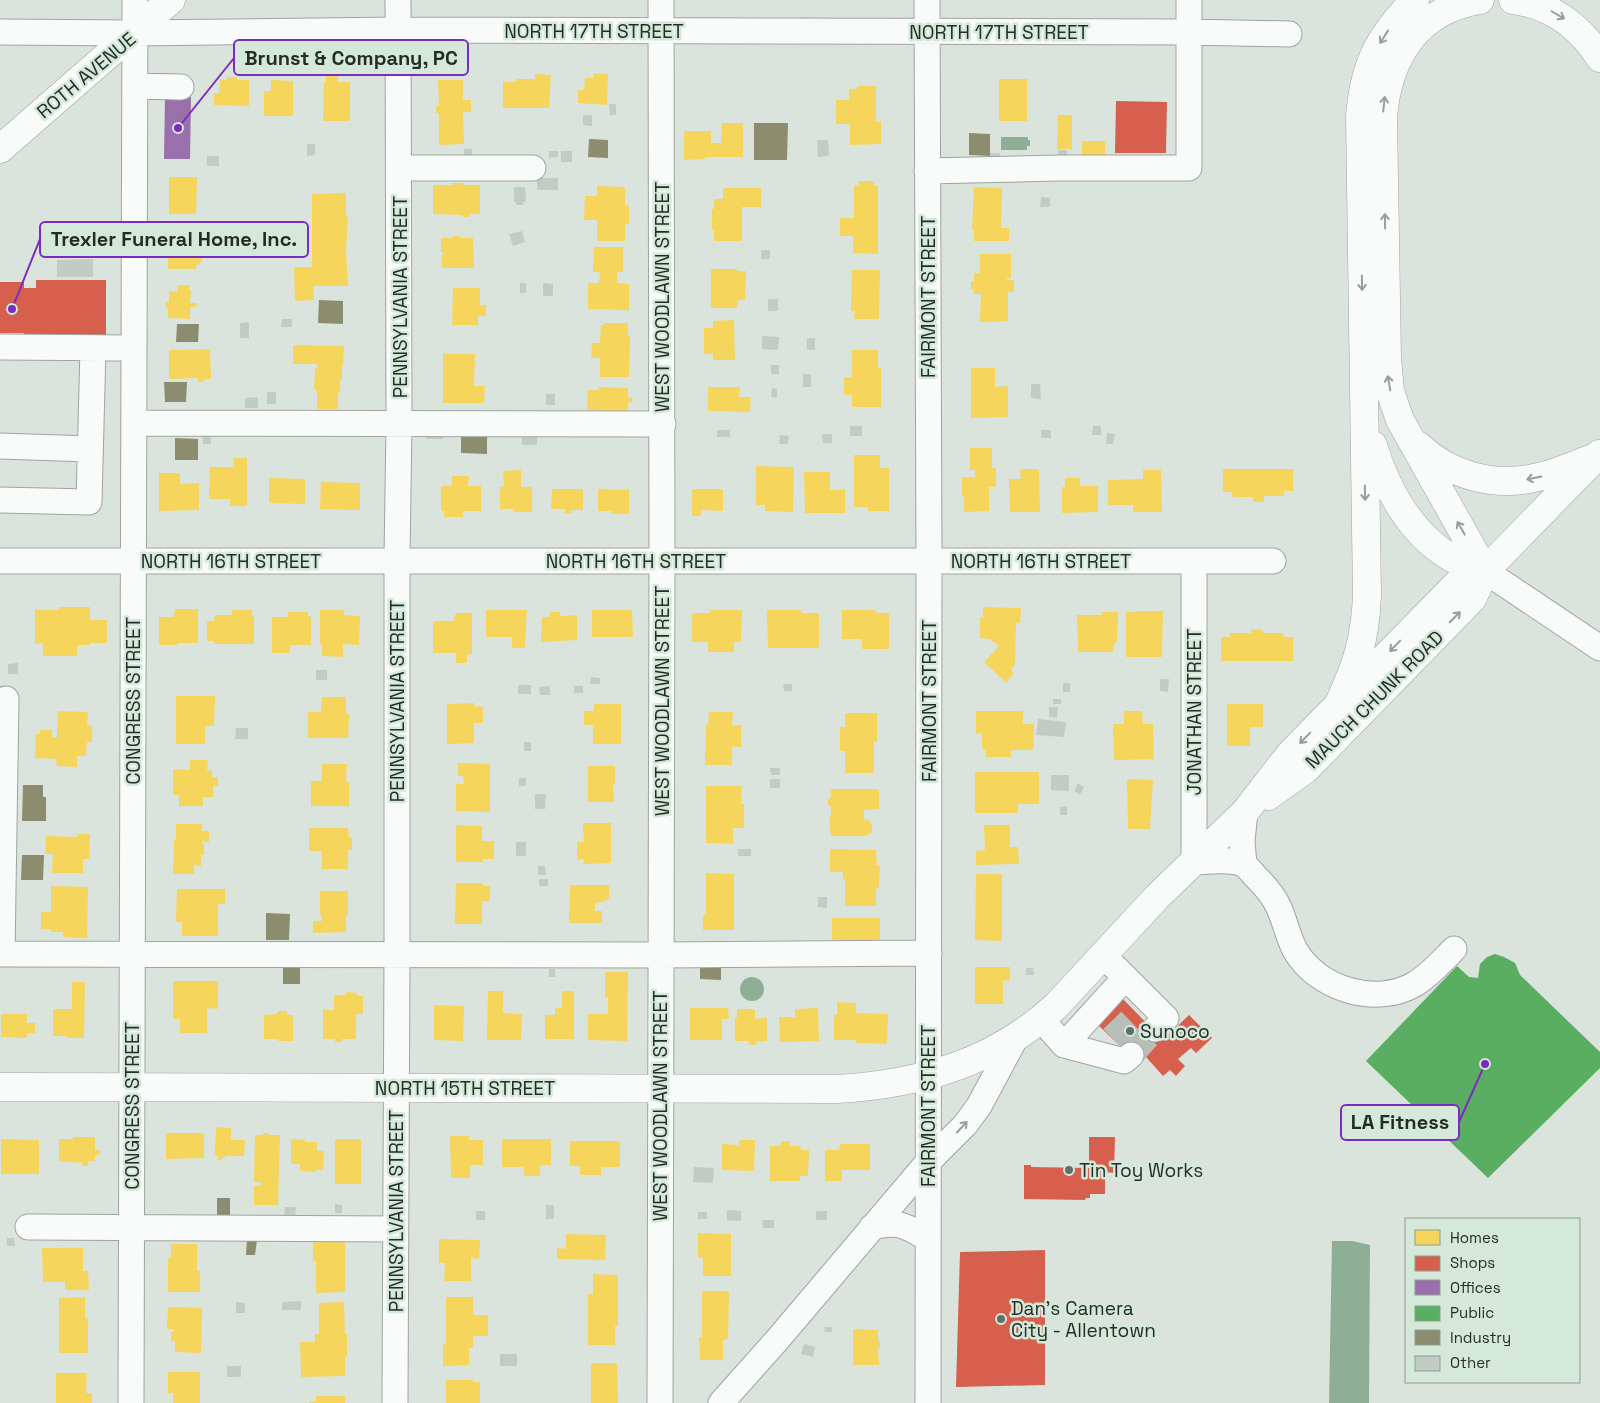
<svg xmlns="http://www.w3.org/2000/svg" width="1600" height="1403" font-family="'Space Grotesk',sans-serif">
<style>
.water{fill:#8eaf96}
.homes{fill:#f6d55c}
.shops{fill:#d6604d}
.offices{fill:#9970ab}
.public{fill:#5aae61}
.industry{fill:#8c8c6e}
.building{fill:#c3cbc5}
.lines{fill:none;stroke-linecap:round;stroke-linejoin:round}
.minor-tunnel{stroke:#b6bfb8;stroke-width:25;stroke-dasharray:25 12;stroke-linecap:butt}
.minor-casing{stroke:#9ea5a0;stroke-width:27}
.major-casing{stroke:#9ea5a0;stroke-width:29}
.highway-casing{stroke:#9ea5a0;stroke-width:29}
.minor{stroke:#f9fbfa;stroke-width:25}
.major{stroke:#f9fbfa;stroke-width:28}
.highway{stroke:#f9fbfa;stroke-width:28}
.oneway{stroke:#9a9e9b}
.poi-dot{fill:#646c66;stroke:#d5e9da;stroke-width:2}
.labels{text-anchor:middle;stroke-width:5;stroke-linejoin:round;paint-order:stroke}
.street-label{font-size:19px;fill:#252c27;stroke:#d5e9da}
.poi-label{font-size:19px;fill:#252c27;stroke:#d5e9da;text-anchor:start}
.leader{fill:none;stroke:#7b2cbf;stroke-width:2}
.callout-dot{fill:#7b2cbf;stroke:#d5e9da;stroke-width:2}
.callout{fill:#d5e9da;stroke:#7b2cbf;stroke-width:2}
.callout-label{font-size:20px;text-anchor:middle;font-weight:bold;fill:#252c27}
</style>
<rect width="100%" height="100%" fill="#dae4dc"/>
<path class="water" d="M1001 137H1028V140H1030V146H1027V150H1001Z
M740 989a12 12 0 1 1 24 0a12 12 0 1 1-24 0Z
M1332 1241H1352L1370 1245 1369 1403H1329Z"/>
<path class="homes" d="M326 72 338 73V82H350V121H323L324 82H326Z
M594 73 608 74 607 105 578 103V90H584L585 78H594Z
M535 74 551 75 549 108H503V82H516V79H535Z
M227 77H237V80H249V106L214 105V93H219L220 79 227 80Z
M999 79H1027V121H999Z
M271 80 293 81V116H264V91H271Z
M438 80H463V100H471V112H463L464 144 439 145V113H436V106H439Z
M857 86H876V122H881V144L850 145V124H836V100H849V89H857Z
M1058 115H1072V149H1057Z
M722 123H743V157H705V159L684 160V131H711V143H721Z
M1082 141H1105V158L1082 159Z
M169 177H197L196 214H169Z
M859 181H874V186H878V254L853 253V236H840V218H854V185L859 186Z
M453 183H464V185H480V214H470V217H463L462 215 433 214V185H453Z
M597 186 625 187V205H629V224H625V241H597V220H584L585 196H597Z
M974 187 1002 188 1001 228H1009V241H974V230H972Z
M723 188H761V207H742V241H714V230H712V209H714V199H723Z
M346 193V215H348L346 252 348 286H313L314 300 295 301 294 267H312V194Z
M195 231H210V243H203L202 261 196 266V269H168L169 232 195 233Z
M453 236H460L461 238H473L474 268H442L441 255H443V252H441V238H453Z
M594 247H623V272H617V283L629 284V310L588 309V283H599L600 272H593Z
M980 254H1011V278H1007V280H1014V292H1008V321L980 322 981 294H974V290H971V281H974V273H980Z
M711 269H738L737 271H746L745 300H738L737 308H711Z
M852 270H880L879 319H854L855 311H851Z
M177 285H189V290L191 291 190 303H197L196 307H190V319L168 318V308H166V302H169V291L177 292Z
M453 288H480V305H486V316H478V325H452Z
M734 320 735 360H713V354H704V328H713V321Z
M603 323H628V336H630L629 377H600V358H591L592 343H600L601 325H604Z
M293 345 344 346 343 365H342V379H340V393H338V409H317V393L316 389H314L315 368H317V364H293Z
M210 349 211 379H204V382H198V378L169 379V350Z
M852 350H878V368H881V407H852V395H844V377H852Z
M443 354H475L474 386H485L484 403H443Z
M971 368H995V387L1008 386V417L971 418Z
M599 387 628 388V397H632V403L628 402V412H600L599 410H587L588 390H599Z
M708 387H740L739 397H751L750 412 708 411Z
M970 448H992V468H996V487H989V511L964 512V496H962V477H975V470H970Z
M854 455H880V468H889V511H868V507H854Z
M234 458H247V506H230V499H209L210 467H233Z
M756 466 794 467 793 512 765 511V505H756Z
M1020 469H1039L1040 512H1010L1009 479H1021Z
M1223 469H1293V491H1284V496H1264V502H1253V497H1233L1232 492H1223Z
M521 470V487H532V512H513V509H500V487H504L503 471Z
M1143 470H1161L1162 512H1133V505H1108V480L1143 479Z
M804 472H830V490H845V513H805Z
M159 473H180V484L199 483V510L159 511Z
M452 476H469L468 486H481V511H463V517H444V511H441V486H451Z
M269 478 305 479V504L269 503Z
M1065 478H1080V486H1098V512L1062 513V487H1065Z
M321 482 360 483V510L320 509Z
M552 489H583V510H571V513H565V509H551Z
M598 489 629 490V514H611V511H598Z
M692 489H723V511L701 510V516H692Z
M59 607H90V620H107V643H90V645H77V656H43V643L35 644V610H59Z
M983 607 1021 608 1020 623H1016L1015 664 1011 670 1014 673 1006 683 984 662 999 646 990 639 980 638V617H983Z
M175 609H198V643H177V645H159V617H174Z
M232 610H252V615H254V644H215L214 641H207V621H214L215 615H232Z
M320 610H344V615L360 616 359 645 343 644V657L322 656V644H320Z
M486 610H527L525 648H512V637H486Z
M592 610H632L633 637H592Z
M710 610H742L741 642H734V652H708V642H692V613H710Z
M767 610H802L801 613H819V648H768Z
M842 610H876V613H889V649H862V639H842Z
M1136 611H1163L1162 657H1126V612H1136Z
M288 612H308V617L311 616V645H290V653H272V617H288Z
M550 612H560V616L577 615V640L541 642 542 617H550Z
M1102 612H1118L1117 641 1113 646V652H1078L1077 615H1102Z
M456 613H472V654H467V663H456V653H433V621H453Z
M1251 629 1263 630V633H1283V637H1293V661H1221V637H1230V633H1252Z
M176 696H215L214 726H205V744H176Z
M322 697H346V714H349L348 738H308V712H321Z
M474 703V706L483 707V723H474V743L447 744V704Z
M594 704H621V744H593V725H584V711H594Z
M1227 704H1263V727H1250V746H1227Z
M58 711 88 712 87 725 92 726V742H87L86 756H77V767L56 766 57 759 35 758 36 734H40V730H52V737H57Z
M976 711H1023V724H1034L1033 750H1011V757H986V749H982V734L976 733Z
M1124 711H1142L1143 724H1153L1154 759 1114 760 1113 724H1124Z
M709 712H733L732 725H741V747H732V765H705L706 725H708Z
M845 713H877V742L874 741V773H845V751H840V727H845Z
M190 760H208L207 770 212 771V777H218V786H213V797H203V806H179V795H173V769L190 770Z
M458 763 490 764V812L456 811V784H464L463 776H458Z
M322 764H347L346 782H349V806H311V781H322Z
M588 766H615V783H613L614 802H588Z
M975 772H1039V804H1018V813H975Z
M1127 779 1153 780 1150 829H1128Z
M706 786H742L741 804H744V828H733V844L706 843Z
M830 789H879V809L864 810V819H867L872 824V832L866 836H831L829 817 831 815V807L828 805V800L831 797Z
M583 823H611V863L584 864V859L577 860V842H584Z
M176 824H202V831H209V842L202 841V844L204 843V855H201V866L194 865V874H173L174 840H176Z
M456 825 482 826V841H494V859H483V862H456Z
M984 825H1010V847H1018L1019 864 976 865V851L985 850Z
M309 828H348L349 837 352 838V850H348V869H322V851H309Z
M78 834H90L89 859H83V873H52L53 854H45L46 836 78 837Z
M830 849 876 850 877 865H880L879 888H876V906H845V879H843V872H830Z
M706 873 734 874V930H703V915H706Z
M976 874H1002V941L975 940Z
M456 883H483V886H490V901H482V924H455Z
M570 885H609V899L595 904V911H602V923H569Z
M51 886 88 887 87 938 63 937V932H51V929H41V912H51Z
M177 889H225V904H218V936H182V922H176Z
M320 891H348V915H346V932L313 933V921H322L321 914 320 913Z
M832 918H880V940H832Z
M975 967H1010V981L1003 980V1004H975Z
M605 972H628L627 1041 588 1040V1014H608V997L605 998Z
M173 981H218V1009L207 1008V1033H180V1019H173Z
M72 982H85L84 1038H66V1036H53V1009H72Z
M488 991H503V1013L522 1014 521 1040H487Z
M562 991H574V1039H545V1015H555V1008H562Z
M346 992 357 993V996H363V1014H356V1039H342V1042H335V1039H323V1010H334V995H346Z
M837 1002 856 1003V1013L888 1014 887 1044 855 1043 856 1040H834V1015H837Z
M434 1005 464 1006 463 1041 434 1040Z
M690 1008H728L729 1019H722V1040H690Z
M818 1008 819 1041 780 1042 779 1017H795V1009Z
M737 1009H755V1019L767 1018V1041L756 1042V1045H749V1041H735V1018H737Z
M277 1011H287V1015H293V1041H278V1039H264V1015L277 1014Z
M1 1014H27V1023H35V1033H27V1038L1 1037Z
M216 1127 231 1128V1140H245L244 1156H225V1158H222V1160H218V1156L215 1155Z
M166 1133H204V1158L166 1159Z
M263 1133H269V1135H280L278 1205H254V1186H261V1182H254L255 1135H263Z
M450 1136H469V1140H483V1165H470V1178H451Z
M73 1137H95V1150H100V1155H95V1161H88V1166H83V1163L59 1161V1139H73Z
M1 1139 39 1140V1174H1Z
M291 1139 305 1140V1142H317V1151H324L323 1170H316V1172L300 1171V1164H291Z
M335 1139H361V1184H335Z
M502 1139H551V1165H540V1176H524V1167H502Z
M739 1140H755L754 1171 722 1170V1144L739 1145Z
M570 1141H620V1167H601V1175H580V1166H570Z
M781 1141H790V1146H800L801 1150H809L808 1176H800V1181H770V1146H781Z
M840 1144H870V1170H842V1181H825V1150H839Z
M698 1233 731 1234V1276H703V1258L698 1257Z
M566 1234 606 1235 605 1260 557 1259V1248L566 1249Z
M439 1239 480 1240 479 1259 471 1258V1281H444L445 1263H439Z
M313 1241H345V1292L316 1293V1261H313Z
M171 1244H197V1271H200V1292H168V1258H171Z
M42 1248H83V1271H88L89 1290H65V1282H43Z
M593 1274 618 1275V1326H615V1345H588V1294H593Z
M702 1291H729L728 1339 723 1340V1360H700L699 1337H702Z
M85 1297V1318H88V1353H59V1298Z
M446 1297H473V1315H488V1336H473V1348H469V1365L443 1366V1345L446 1344Z
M344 1302 345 1334H347V1356H345V1376L301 1377 300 1342H315V1334H319V1303Z
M168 1307 202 1308 201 1353 175 1352V1341H171V1332H174V1329H167Z
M853 1329 878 1330V1341H880V1348H878L879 1365H853Z
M591 1363H617L618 1403H591Z
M168 1372H200V1403H173V1393H168Z
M56 1373H87L86 1393H92V1403H56Z
M446 1380H473V1382H480V1403H446Z
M316 1396H345V1403H309V1401H316Z"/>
<path class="shops" d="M1116 101 1167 102 1166 153H1115Z
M36 280H106V341H24V333H0V282H24V288H36Z
M1121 997 1163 1040 1189 1015 1212 1038 1196 1053 1191 1048 1178 1059 1185 1066 1176 1076 1170 1070 1163 1076 1146 1057 1139 1064 1096 1023Z
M1089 1137H1115L1114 1173 1105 1172V1194H1090V1198H1086L1085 1200 1024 1199V1165H1031V1167L1089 1168Z
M1045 1250V1385L956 1387 960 1252Z"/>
<path class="offices" d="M165 97H191L190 159H164Z"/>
<path class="public" d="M1495 954 1504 957 1515 963 1520 975 1600 1052V1068L1488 1178 1366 1061 1457 966 1469 977 1478 978 1480 964 1487 957Z"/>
<path class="industry" d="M754 123H788L787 160H754Z
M969 133 990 134V156L969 155Z
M589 139 608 140V158L588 157Z
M319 300 343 301V324L318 323Z
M177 324H199L198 342H176Z
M164 382H187L186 402H165Z
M461 436H487V454L461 453Z
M175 438 198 439V460H175Z
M23 785H43V797H46V821H22Z
M22 855H44L43 880H21Z
M266 913 290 914 289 940H266Z
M283 965H300V984H283Z
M700 965 721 966V980L700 979Z
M217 1198H230V1215H217Z
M247 1239 257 1240 255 1255H246Z"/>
<path class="building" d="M609 104H616V115H610Z
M583 115H592V126L583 125Z
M817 140H828L829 156 818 157Z
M307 144H315V155L307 156Z
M464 149H472V157H464Z
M1058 150H1067V160H1058Z
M549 151H558V157L549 158Z
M561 151H572V162H561Z
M990 153H1000L999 161H991Z
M207 156H219V166H207Z
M537 178H558V190H537Z
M514 187H525L526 202H523V205H516V202H514Z
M1041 197 1050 198V207H1040Z
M522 231 525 242 513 246 509 234Z
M257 244 258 257H248L247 245Z
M761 250H770V259H761Z
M93 259V277H57V260Z
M520 283H526V293H520Z
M543 283 553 284V296H543Z
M768 299H778V311H768Z
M282 319H292V327H281Z
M249 322V338H240V323Z
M762 336 779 337 778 350 762 349Z
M807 338H815V350H807Z
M771 365H779V374H771Z
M803 374H811V387H803Z
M1031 384H1040L1041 399 1031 398Z
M772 388 777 389V398L771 397Z
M267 392H276V404H267Z
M546 394H555V405H546Z
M258 397V408H245V398Z
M850 426H862V436H850Z
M1093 426H1101V435H1092Z
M717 430H730V437H717Z
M1041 430H1051V438H1041Z
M426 431H443V439H426Z
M1107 433 1115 434 1113 444H1106Z
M203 434H211V444H203Z
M822 434H832V443H823Z
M522 435H537V445H522Z
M780 435 789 436 788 444H779Z
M18 663V674H8V664Z
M316 670H327V680H316Z
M591 677 600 678V684H590Z
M1160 679H1169L1168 692 1160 691Z
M1063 683H1070V692H1063Z
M783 684H792V691H784Z
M518 685H531V694H518Z
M550 686V695H540L539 687Z
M574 686H583V693H574Z
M1053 699H1061V704H1053Z
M1049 707H1058L1057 718 1049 717Z
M1038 719 1066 722 1064 737 1036 735Z
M236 728H248V739H235Z
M524 742H531V751H524Z
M770 768H780V775H771Z
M1051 775H1069V791L1051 790Z
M519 778H526V786H519Z
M770 779H780V788H770Z
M1078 783 1084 787 1080 795 1074 791Z
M535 794H546L545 809H535Z
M1067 806V815H1060V807Z
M516 842H526V856H516Z
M738 849H751V856H738Z
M538 866H545L546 875H538Z
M539 879H548V886H539Z
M818 897H827V908L818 907Z
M1026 968H1033L1034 975H1026Z
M549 969H555V977H549Z
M694 1167 714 1168 713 1183 693 1182Z
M335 1204 342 1205V1213H335Z
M546 1205H554V1219H546Z
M285 1207H296L295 1217 284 1216Z
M727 1210 741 1211V1221L727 1220Z
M476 1211H485V1220H476Z
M816 1211H827V1220H816Z
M698 1212H707V1219H698Z
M762 1220H774V1228H763Z
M7 1238H14L15 1246H7Z
M301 1301V1310H282V1302Z
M236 1302 245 1303V1313H236Z
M825 1327H832V1332H824Z
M804 1344 815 1347 813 1357 801 1354Z
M500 1354H517V1366H500Z
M227 1366H241V1377H227Z"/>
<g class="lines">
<path class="minor-tunnel" d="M1112 1038 1138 1013
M1131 1055 1155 1029"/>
<g class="minor-casing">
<path id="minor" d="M927 0 929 561 928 1403
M0 32 135 33 399 30 1189 32 1289 34
M135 86 181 87
M400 168H533
M927 171 1060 168H1189V0
M0 347 134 348
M134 423 663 424
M0 446 90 449
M0 500 89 502 93 348
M0 561H1273
M1194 561V862C1209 862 1228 858 1243 864 1248 867 1252 873 1256 877 1265 886 1274 896 1279 908 1285 921 1288 937 1295 950 1317 989 1376 1007 1415 984 1430 975 1442 961 1454 949
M1485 571 1600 648
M1244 865 1242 841 1245 812
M0 954 660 955 929 953
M2 954 6 699
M1103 955 1166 1018 1155 1029
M1041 1019 1064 1045 1124 1061 1131 1055
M1064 1045 1125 978
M28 1227 395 1229
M872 1227C900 1221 904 1225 927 1238
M131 1403 135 0
M395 1403 397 955V560L399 423 398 0
M660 1403 662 561 661 0
M721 1403 778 1339 928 1162 965 1125 979 1106 1016 1037"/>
</g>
<g class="major-casing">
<path id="major" d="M0 149 171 0
M1268 796 1306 769 1472 599 1485 571
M0 1087 838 1089C920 1084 994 1063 1056 1006L1157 897 1245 812 1290 754 1457 584 1485 571 1599 454"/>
</g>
<g class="highway-casing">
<path id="highway" d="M1480 0C1417 10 1388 57 1383 117L1387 358 1390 391 1400 420 1485 571
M1513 0C1551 5 1579 25 1600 58
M1373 445C1386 489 1411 535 1452 558 1462 564 1474 567 1485 571
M1419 446C1449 475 1493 487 1534 478 1555 474 1576 464 1596 457
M1339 703C1357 664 1365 640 1367 596L1360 116C1364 65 1379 36 1415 0"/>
</g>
<use href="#minor" class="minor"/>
<use href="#major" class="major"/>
<use href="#highway" class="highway"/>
</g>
<defs><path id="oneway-shaft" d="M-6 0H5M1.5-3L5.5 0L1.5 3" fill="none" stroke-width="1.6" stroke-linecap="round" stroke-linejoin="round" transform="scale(1.25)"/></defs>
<g class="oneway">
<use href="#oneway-shaft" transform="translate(1558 15) rotate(30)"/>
<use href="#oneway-shaft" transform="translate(1384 37) rotate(122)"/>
<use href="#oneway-shaft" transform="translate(1384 104) rotate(-84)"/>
<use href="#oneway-shaft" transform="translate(1385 221) rotate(-91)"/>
<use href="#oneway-shaft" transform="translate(1362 283) rotate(89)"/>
<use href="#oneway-shaft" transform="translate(1389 383) rotate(-100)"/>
<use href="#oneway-shaft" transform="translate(1534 478) rotate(168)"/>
<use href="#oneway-shaft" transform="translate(1365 493) rotate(89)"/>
<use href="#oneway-shaft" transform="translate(1461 528) rotate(-120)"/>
<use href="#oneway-shaft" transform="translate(1455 617) rotate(-45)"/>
<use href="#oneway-shaft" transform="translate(1395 646) rotate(134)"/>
<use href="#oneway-shaft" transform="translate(1305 738) rotate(134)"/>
<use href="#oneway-shaft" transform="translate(962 1127) rotate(-47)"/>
</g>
<g class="poi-dot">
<circle cx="1130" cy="1031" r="5"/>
<circle cx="1069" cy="1170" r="5"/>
<circle cx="1001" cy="1319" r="5"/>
</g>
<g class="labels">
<g class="street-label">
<text x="594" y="38">NORTH 17TH STREET</text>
<text x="999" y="39">NORTH 17TH STREET</text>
<text transform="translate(86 75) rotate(-40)" y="7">ROTH AVENUE</text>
<text transform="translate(400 297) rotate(-90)" y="7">PENNSYLVANIA STREET</text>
<text transform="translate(662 297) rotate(-90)" y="7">WEST WOODLAWN STREET</text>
<text transform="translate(928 297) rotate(-90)" y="7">FAIRMONT STREET</text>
<text x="231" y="568">NORTH 16TH STREET</text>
<text x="636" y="568">NORTH 16TH STREET</text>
<text x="1041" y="568">NORTH 16TH STREET</text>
<text transform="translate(1374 699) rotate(-45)" y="7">MAUCH CHUNK ROAD</text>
<text transform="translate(133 701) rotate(-90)" y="7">CONGRESS STREET</text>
<text transform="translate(397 701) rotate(-90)" y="7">PENNSYLVANIA STREET</text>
<text transform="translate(662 701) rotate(-90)" y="7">WEST WOODLAWN STREET</text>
<text transform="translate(929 701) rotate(-90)" y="7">FAIRMONT STREET</text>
<text transform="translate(1194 712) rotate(-90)" y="7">JONATHAN STREET</text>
<text x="465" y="1095">NORTH 15TH STREET</text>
<text transform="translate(132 1106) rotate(-90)" y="7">CONGRESS STREET</text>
<text transform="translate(660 1106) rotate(-90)" y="7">WEST WOODLAWN STREET</text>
<text transform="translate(928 1106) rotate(-90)" y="7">FAIRMONT STREET</text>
<text transform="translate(396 1211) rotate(-90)" y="7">PENNSYLVANIA STREET</text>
</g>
<g class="poi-label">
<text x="1140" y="1038">Sunoco</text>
<text x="1079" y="1177">Tin Toy Works</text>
<text x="1011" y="1315">Dan's Camera<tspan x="1011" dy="22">City - Allentown</tspan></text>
</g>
</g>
<path class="leader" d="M178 128L234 58M12 309L40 239M1485 1064L1459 1122"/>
<g class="callout-dot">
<circle cx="178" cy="128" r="5"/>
<circle cx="12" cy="309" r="5"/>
<circle cx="1485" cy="1064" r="5"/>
</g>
<g class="callout">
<rect x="234" y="40" width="234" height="35" rx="5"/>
<rect x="40" y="222" width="268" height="35" rx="5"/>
<rect x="1341" y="1105" width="118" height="35" rx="5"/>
</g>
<g class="callout-label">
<text x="351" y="65">Brunst &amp; Company, PC</text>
<text x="174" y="246">Trexler Funeral Home, Inc.</text>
<text x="1400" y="1129">LA Fitness</text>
</g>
<rect x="1405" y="1218" width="175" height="165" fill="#d5e9da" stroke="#8f9d92"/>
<rect x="1415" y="1230" width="25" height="15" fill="#f6d55c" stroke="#8f9d92"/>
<text x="1450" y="1243" font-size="15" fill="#252c27">Homes</text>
<rect x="1415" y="1256" width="25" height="15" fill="#d6604d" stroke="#8f9d92"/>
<text x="1450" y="1268" font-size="15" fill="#252c27">Shops</text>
<rect x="1415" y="1280" width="25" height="15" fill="#9970ab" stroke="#8f9d92"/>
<text x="1450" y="1293" font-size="15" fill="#252c27">Offices</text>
<rect x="1415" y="1306" width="25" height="15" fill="#5aae61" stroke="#8f9d92"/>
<text x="1450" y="1318" font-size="15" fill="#252c27">Public</text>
<rect x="1415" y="1330" width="25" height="15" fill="#8c8c6e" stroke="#8f9d92"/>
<text x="1450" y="1343" font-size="15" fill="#252c27">Industry</text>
<rect x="1415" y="1356" width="25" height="15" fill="#c3cbc5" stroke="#8f9d92"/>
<text x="1450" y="1368" font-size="15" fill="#252c27">Other</text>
</svg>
